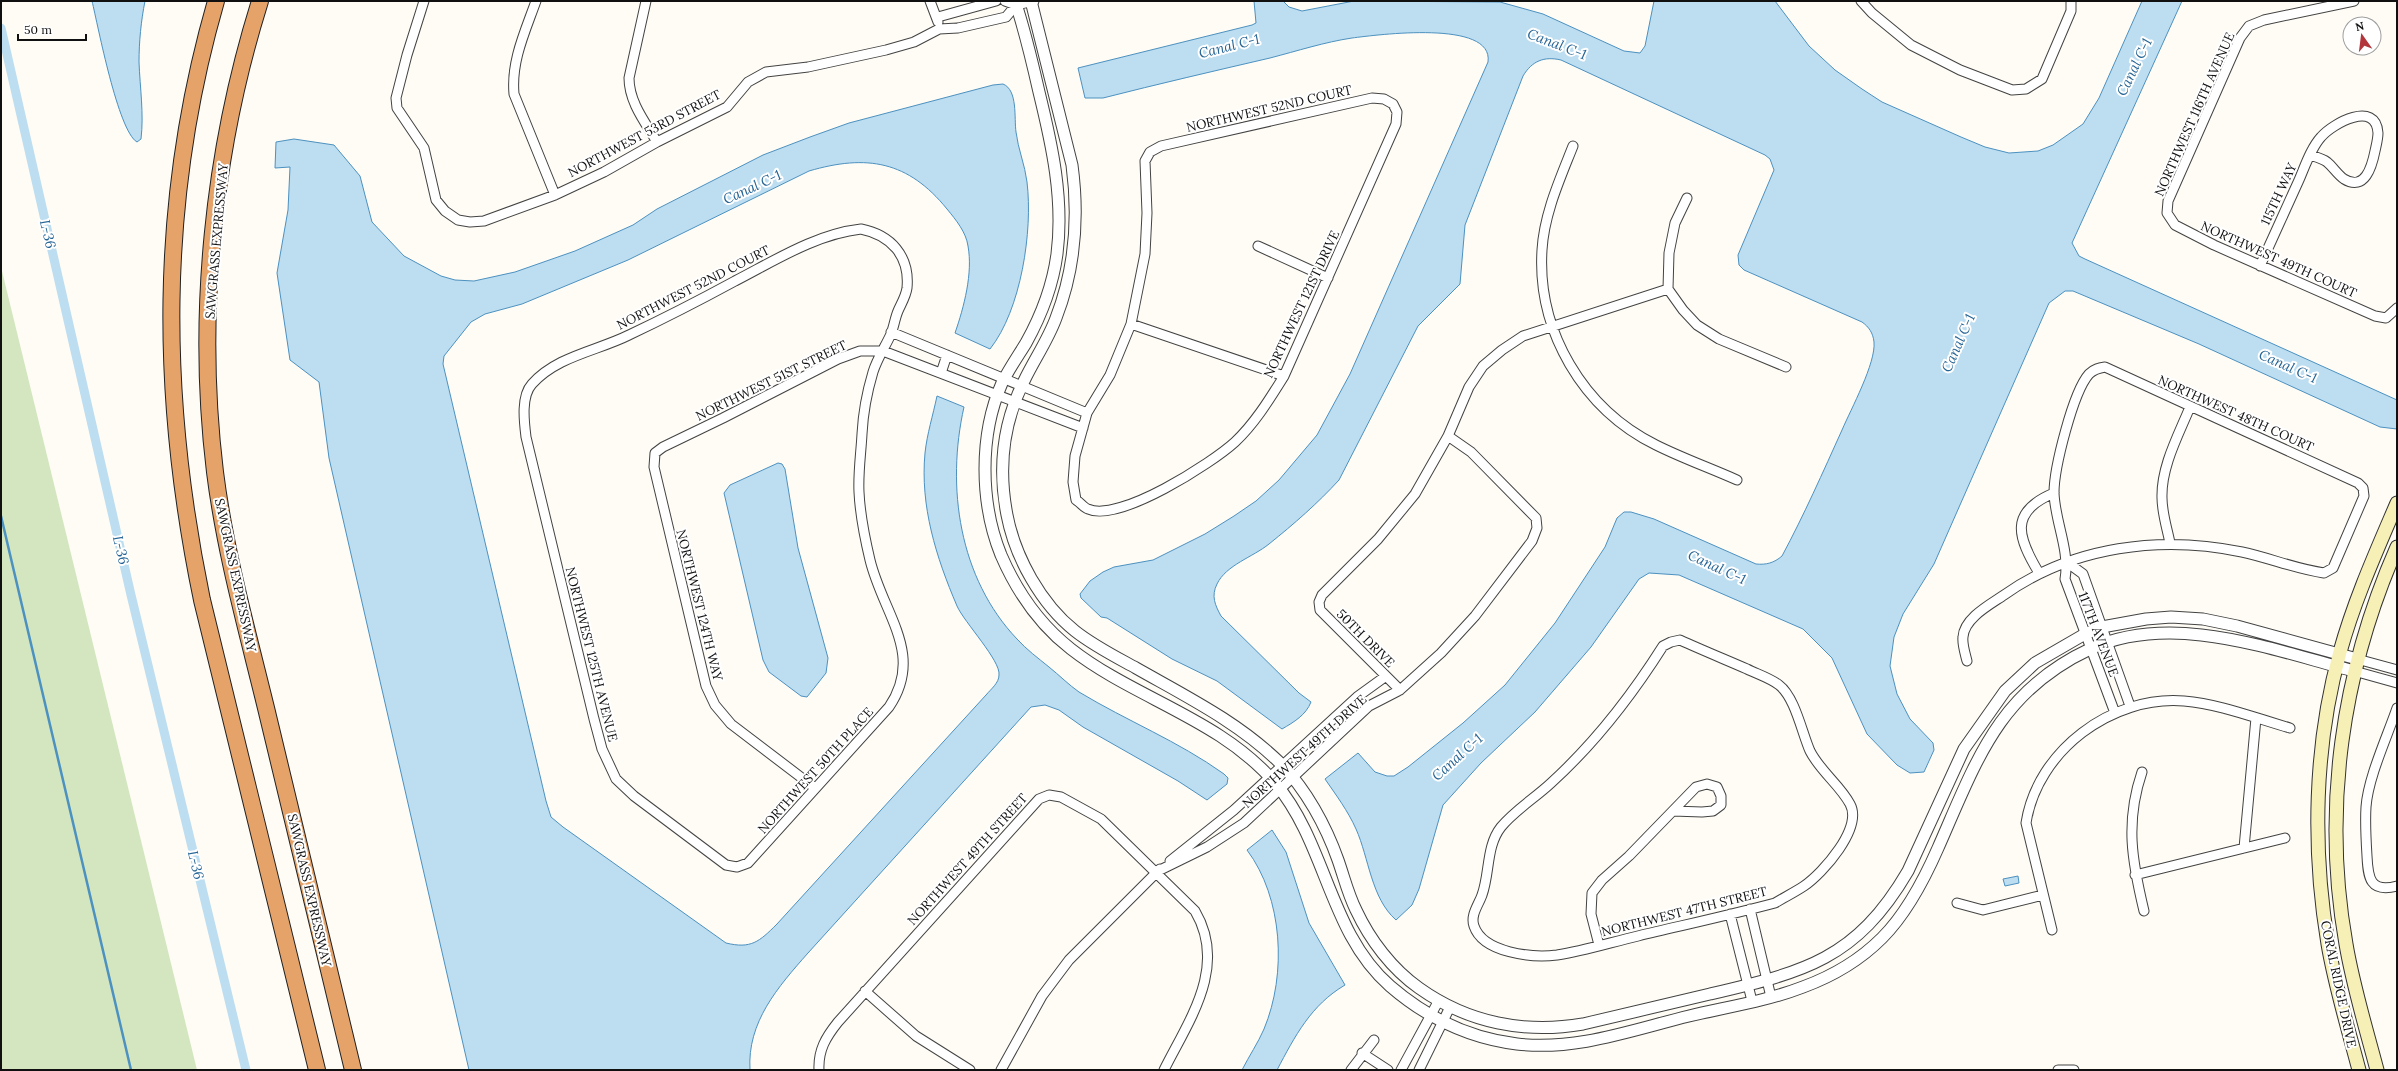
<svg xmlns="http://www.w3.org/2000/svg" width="2398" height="1071" font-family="Lora,serif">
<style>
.green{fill:#d3e6c0}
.water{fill:#bdddf0;stroke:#4c91c0}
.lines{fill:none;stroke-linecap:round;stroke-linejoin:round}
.stream{stroke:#4c91c0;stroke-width:2.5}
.canal{stroke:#bdddf0;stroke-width:9}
.minor-casing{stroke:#434343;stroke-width:11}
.tertiary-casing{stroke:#434343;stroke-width:13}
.secondary-casing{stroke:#323232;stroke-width:15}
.motorway-casing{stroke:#212121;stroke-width:18}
.minor{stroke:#fff;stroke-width:9}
.tertiary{stroke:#fff;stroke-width:11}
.secondary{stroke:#f7f0b6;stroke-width:13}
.motorway{stroke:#e5a36a;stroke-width:16}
.labels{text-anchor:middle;stroke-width:4;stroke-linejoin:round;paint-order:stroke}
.street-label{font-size:13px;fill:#101010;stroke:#fff}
.water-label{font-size:14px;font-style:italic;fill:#256495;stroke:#fff}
</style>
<rect width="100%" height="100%" fill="#fefcf4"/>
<path class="green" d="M1 267 197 1070H1Z"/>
<path class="water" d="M92 1H145C141 21 139 42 139 62 140 88 144 114 141 139L137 142C118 131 98 26 92 1Z
M1254 1H1283L1289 7 1302 11 1354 1 1500 2 1543 14 1624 51 1640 53 1645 46 1654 1H1775L1809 46 1835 70 1862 89 1882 102 1961 137 1985 147 2009 153 2038 151 2053 145 2083 124 2099 98 2142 1H2182L2072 243 2079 256 2085 259 2397 400V429L2380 427 2199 344 2073 291H2065L2049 303 1934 564 1903 614 1894 637 1890 666 1897 694 1910 719 1933 743 1934 750 1924 772 1910 773 1897 765 1867 734 1832 658 1803 629 1679 575 1649 573 1639 579 1591 647 1535 712 1481 763 1443 805 1419 889 1412 905 1396 920C1371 898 1369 858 1356 829 1348 811 1336 795 1325 779L1358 753 1375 772 1387 776H1394L1408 767 1463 723 1505 685 1555 623 1605 547 1617 518 1624 512H1631L1654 519 1756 564C1766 565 1774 563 1782 556 1804 515 1823 472 1842 430 1851 409 1876 363 1874 342 1873 333 1869 327 1862 322L1744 270 1739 265 1738 255 1774 170 1770 159 1765 155 1561 60C1544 56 1532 61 1523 76L1465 225 1460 284 1418 326 1339 480C1318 503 1294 524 1269 544 1253 557 1226 565 1217 584 1211 596 1215 605 1221 616L1299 693 1311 702C1306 715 1294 722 1282 729L1217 681 1172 659 1107 618 1101 617 1081 598 1080 594 1090 581 1103 572 1114 567 1153 560 1205 534 1234 516 1256 501 1279 480 1317 435 1350 374 1488 62C1494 19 1376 35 1352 38 1325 42 1297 51 1270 58 1214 71 1158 84 1103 98H1085L1078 68 1252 25 1256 23Z
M1003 84C1018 90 1014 118 1016 132 1018 149 1025 165 1027 182 1033 231 1021 310 990 349L955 333C964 307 973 273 968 246 966 232 956 220 947 209 908 161 867 154 809 171L628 260 522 304 485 314 471 322 444 356 443 364 546 801 551 817 563 827 726 943C751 949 759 942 777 924L986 695C991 689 999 683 999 675 1001 661 964 622 957 606 936 557 920 506 925 453 927 434 933 415 937 396L964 407C946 487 959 578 1017 639 1027 650 1038 658 1049 667 1059 675 1069 685 1079 692 1127 721 1178 741 1224 774L1228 778 1227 784 1207 800 1178 781 1083 727 1059 710 1045 705 1031 707 808 953C778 987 747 1022 750 1070H469L329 458 319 382 290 360 277 273 288 210 290 167 275 168 276 142 294 139 334 145 360 176 372 222 404 256 441 276 455 280 474 281 515 272 575 251 633 225 657 209 763 155 810 137 849 123 993 85Z
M778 463 782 464 785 469 798 548 828 658 826 673 807 697 801 696 769 672 763 660 724 493 730 485Z
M1272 830 1286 852 1309 923 1345 985C1311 1005 1295 1036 1277 1070H1242C1249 1056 1258 1043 1264 1029 1287 974 1283 898 1247 850Z
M2018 876 2019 883 2005 886 2003 879Z"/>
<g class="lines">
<path class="stream" d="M1 516 131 1070"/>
<path class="canal" d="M1 28 131 595 246 1070"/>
<g class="minor-casing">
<path id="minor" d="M424 1 407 55 396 98 397 108 424 148 436 200 445 211 458 220 470 222 484 221 555 195 604 172 657 142 727 107 748 82 766 72 808 67 886 50 914 42 939 29 958 28 1006 17 1016 5
M536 1C525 32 511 61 514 94L555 195
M646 1 629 78C629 102 645 122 657 142
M930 1 938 22
M1005 1 1016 5 1034 1
M1861 1 1872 13 1911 45 1960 70 2012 90 2026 89 2042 79 2071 11V1
M2354 1 2264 20 2249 26 2240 38 2168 201 2167 213 2175 225 2214 245 2375 316 2386 318 2397 308
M938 17 996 1
M1372 98 1384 99 1393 104 1397 112 1396 124 1284 376C1269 400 1255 423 1235 442 1212 463 1119 523 1088 509 1084 508 1080 502 1076 500L1073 482 1075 456 1087 413 1110 375 1131 324 1145 254 1147 213 1145 161 1150 152 1161 146Z
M1573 146C1560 179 1544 214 1542 250 1537 331 1583 409 1656 445 1682 458 1710 468 1737 480
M1687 198 1675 223 1669 253 1668 289 1683 310 1697 325 1719 339 1786 367
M861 229C891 235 910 256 907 288 906 296 901 304 898 311 895 318 894 326 891 334 885 347 877 359 873 372 867 392 863 414 862 434 861 453 858 473 859 492 860 514 865 539 870 560 883 614 925 654 889 707L748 863 737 867 726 865 634 796 616 779 602 749 594 719 526 437C524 421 521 396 532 384 557 356 597 351 629 335 665 318 700 300 735 281 774 261 816 234 861 229Z
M1258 246 1328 278
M2260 266C2273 237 2286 209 2299 180 2305 166 2311 148 2321 137 2333 123 2376 100 2378 133 2378 139 2376 146 2375 151 2372 166 2365 192 2344 179 2338 175 2333 167 2327 162 2323 159 2316 157 2310 155
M1131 324 1284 376
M891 332 1087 413
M941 373 947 355
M2170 543C2167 528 2162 513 2162 498 2161 467 2178 436 2190 407
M2068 563 2083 574 2130 706
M2039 573C2018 538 2008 512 2054 493
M1680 640C1702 650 1724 659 1747 669 1757 674 1770 678 1779 685 1795 697 1802 733 1810 751 1820 771 1840 785 1850 804 1863 828 1823 873 1804 886 1795 892 1785 897 1775 903 1730 915 1684 925 1638 936 1612 942 1584 951 1557 955 1532 958 1483 953 1474 926 1470 915 1479 904 1482 895 1490 873 1486 846 1501 827 1515 810 1535 798 1551 783 1595 743 1632 695 1663 646L1671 642Z
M2357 659 2397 670
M1967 661C1965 653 1962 644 1963 637 1964 618 1991 604 2004 595 2073 546 2161 535 2242 552 2270 558 2296 569 2324 573L2333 568 2364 496 2363 488 2358 483 2105 367C2099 368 2094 369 2089 374 2073 392 2054 468 2054 493 2055 522 2070 550 2065 579L2115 713
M2354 671 2397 683
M1400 690 1320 610 1319 602 1322 595 1378 539 1415 494 1448 436 1469 387 1483 366 1502 350 1523 336 1668 289
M2397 708C2387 737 2368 778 2366 807 2365 823 2366 840 2367 856 2368 878 2370 893 2397 886
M2142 772C2125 822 2132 861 2144 911
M815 788 731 724 715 705 706 686 654 467 655 453 663 447 723 418 838 359 860 351H883L1083 428
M2244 848 2256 718
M1170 861 1234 810 1357 697 1386 676
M1156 872 1207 847 1244 823 1369 706 1400 690 1441 653 1475 616 1532 541 1537 528 1536 518 1471 452 1448 436
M2135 875 2285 838
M1957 903 1983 910 2043 895
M1750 909 1771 997
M1730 914 1752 1001
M2052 930 2026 823C2037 751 2112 695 2184 701 2220 704 2255 718 2290 728
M1599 945 1591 914 1592 893 1602 880 1629 856 1696 787 1707 784 1717 787 1721 796V805L1713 811 1702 812 1673 811
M865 991 916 1036 970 1070
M1362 1053 1388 1070
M819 1070C818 1050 826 1037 838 1022L1039 799 1049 795 1061 797 1101 819 1195 911C1228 967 1189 1020 1164 1070
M1001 1070 1042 996 1069 960 1160 869
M1351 1070 1374 1040
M1401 1070 1439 1000
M1419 1070 1450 1007
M2058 1070H2074"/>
</g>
<g class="tertiary-casing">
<path id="tertiary" d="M1015 1C1025 31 1032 61 1039 92 1052 145 1064 199 1057 254 1053 284 1041 316 1026 343 1018 356 1009 369 1002 383 979 435 980 503 1001 555 1017 592 1039 624 1071 649 1135 699 1221 719 1276 784 1327 845 1329 933 1390 986 1427 1018 1468 1038 1517 1044 1576 1051 1632 1030 1689 1016 1727 1007 1767 1001 1803 987 1833 976 1860 960 1882 938 1907 913 1924 880 1938 848 1976 762 1998 692 2090 649 2173 611 2272 650 2354 671
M1031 1 1072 165C1079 217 1075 269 1056 318 1048 340 1034 360 1024 381 1003 423 998 469 1007 515 1015 557 1041 604 1075 631 1094 646 1116 657 1136 668 1187 697 1238 722 1280 763 1306 789 1326 826 1338 860 1344 877 1348 894 1356 910 1370 940 1392 969 1419 988 1468 1023 1525 1034 1583 1024 1625 1014 1668 1004 1710 994 1804 972 1856 960 1908 871L1964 749 2005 691 2035 663 2085 634 2102 627 2146 619 2171 617 2203 619 2237 626 2357 659"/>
</g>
<g class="secondary-casing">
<path id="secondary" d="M2359 1070C2348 1028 2335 986 2328 944 2312 848 2314 746 2340 652 2354 601 2376 552 2397 503
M2377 1070C2366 1028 2353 986 2346 944 2322 809 2342 672 2397 547"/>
</g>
<g class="motorway-casing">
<path id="motorway" d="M216 1C158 202 160 397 202 600L317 1070
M260 1C213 151 196 316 215 472 225 552 247 630 266 708 295 828 324 949 353 1070"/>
</g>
<use href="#minor" class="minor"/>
<use href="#tertiary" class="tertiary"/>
<use href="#secondary" class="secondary"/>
<use href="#motorway" class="motorway"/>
</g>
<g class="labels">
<g class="street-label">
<text transform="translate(1269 108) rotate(-13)" y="5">NORTHWEST 52ND COURT</text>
<text transform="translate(2194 114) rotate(-66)" y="5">NORTHWEST 116TH AVENUE</text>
<text transform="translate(644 133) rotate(-28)" y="5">NORTHWEST 53RD STREET</text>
<text transform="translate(2278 194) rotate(-65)" y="5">115TH WAY</text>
<text transform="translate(216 241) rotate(-85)" y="5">SAWGRASS EXPRESSWAY</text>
<text transform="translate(2279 259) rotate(24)" y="5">NORTHWEST 49TH COURT</text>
<text transform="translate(693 287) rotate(-27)" y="5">NORTHWEST 52ND COURT</text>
<text transform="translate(1301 304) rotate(-65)" y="5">NORTHWEST 121ST DRIVE</text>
<text transform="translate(771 380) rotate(-26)" y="5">NORTHWEST 51ST STREET</text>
<text transform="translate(2236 413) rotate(24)" y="5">NORTHWEST 48TH COURT</text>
<text transform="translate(236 575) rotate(78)" y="5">SAWGRASS EXPRESSWAY</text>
<text transform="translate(700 605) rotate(76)" y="5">NORTHWEST 124TH WAY</text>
<text transform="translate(2099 634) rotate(69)" y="5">117TH AVENUE</text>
<text transform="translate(1366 638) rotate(45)" y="5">50TH DRIVE</text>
<text transform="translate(592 654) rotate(76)" y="5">NORTHWEST 125TH AVENUE</text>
<text transform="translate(1304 751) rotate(-42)" y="5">NORTHWEST 49TH DRIVE</text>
<text transform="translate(815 770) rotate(-48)" y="5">NORTHWEST 50TH PLACE</text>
<text transform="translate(967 859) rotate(-48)" y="5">NORTHWEST 49TH STREET</text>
<text transform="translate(310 890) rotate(77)" y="5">SAWGRASS EXPRESSWAY</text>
<text transform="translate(1684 911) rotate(-14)" y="5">NORTHWEST 47TH STREET</text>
<text transform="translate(2339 984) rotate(78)" y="5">CORAL RIDGE DRIVE</text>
</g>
<g class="water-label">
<text transform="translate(1557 44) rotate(21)" y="5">Canal C-1</text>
<text transform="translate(1229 46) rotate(-14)" y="5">Canal C-1</text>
<text transform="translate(2134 67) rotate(-64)" y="5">Canal C-1</text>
<text transform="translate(752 187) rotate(-25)" y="5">Canal C-1</text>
<text transform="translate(48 234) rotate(77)" y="5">L-36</text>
<text transform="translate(1958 343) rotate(-66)" y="5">Canal C-1</text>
<text transform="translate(2288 366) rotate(24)" y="5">Canal C-1</text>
<text transform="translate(121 550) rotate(77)" y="5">L-36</text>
<text transform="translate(1717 567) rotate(25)" y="5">Canal C-1</text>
<text transform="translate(1457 757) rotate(-42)" y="5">Canal C-1</text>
<text transform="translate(196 865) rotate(76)" y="5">L-36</text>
</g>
</g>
<rect width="2398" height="1071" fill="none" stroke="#101010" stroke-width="4"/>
<g transform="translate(2362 36) rotate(346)"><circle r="19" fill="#ffffff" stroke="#9f9f9f"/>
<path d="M0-3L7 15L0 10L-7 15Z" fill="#b2363b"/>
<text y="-6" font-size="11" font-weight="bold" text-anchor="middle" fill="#101010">N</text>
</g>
<path d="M18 34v6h68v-6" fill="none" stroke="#101010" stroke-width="2"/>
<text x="24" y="34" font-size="12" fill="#101010" stroke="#ffffff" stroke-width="3" paint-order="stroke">50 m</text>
</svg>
